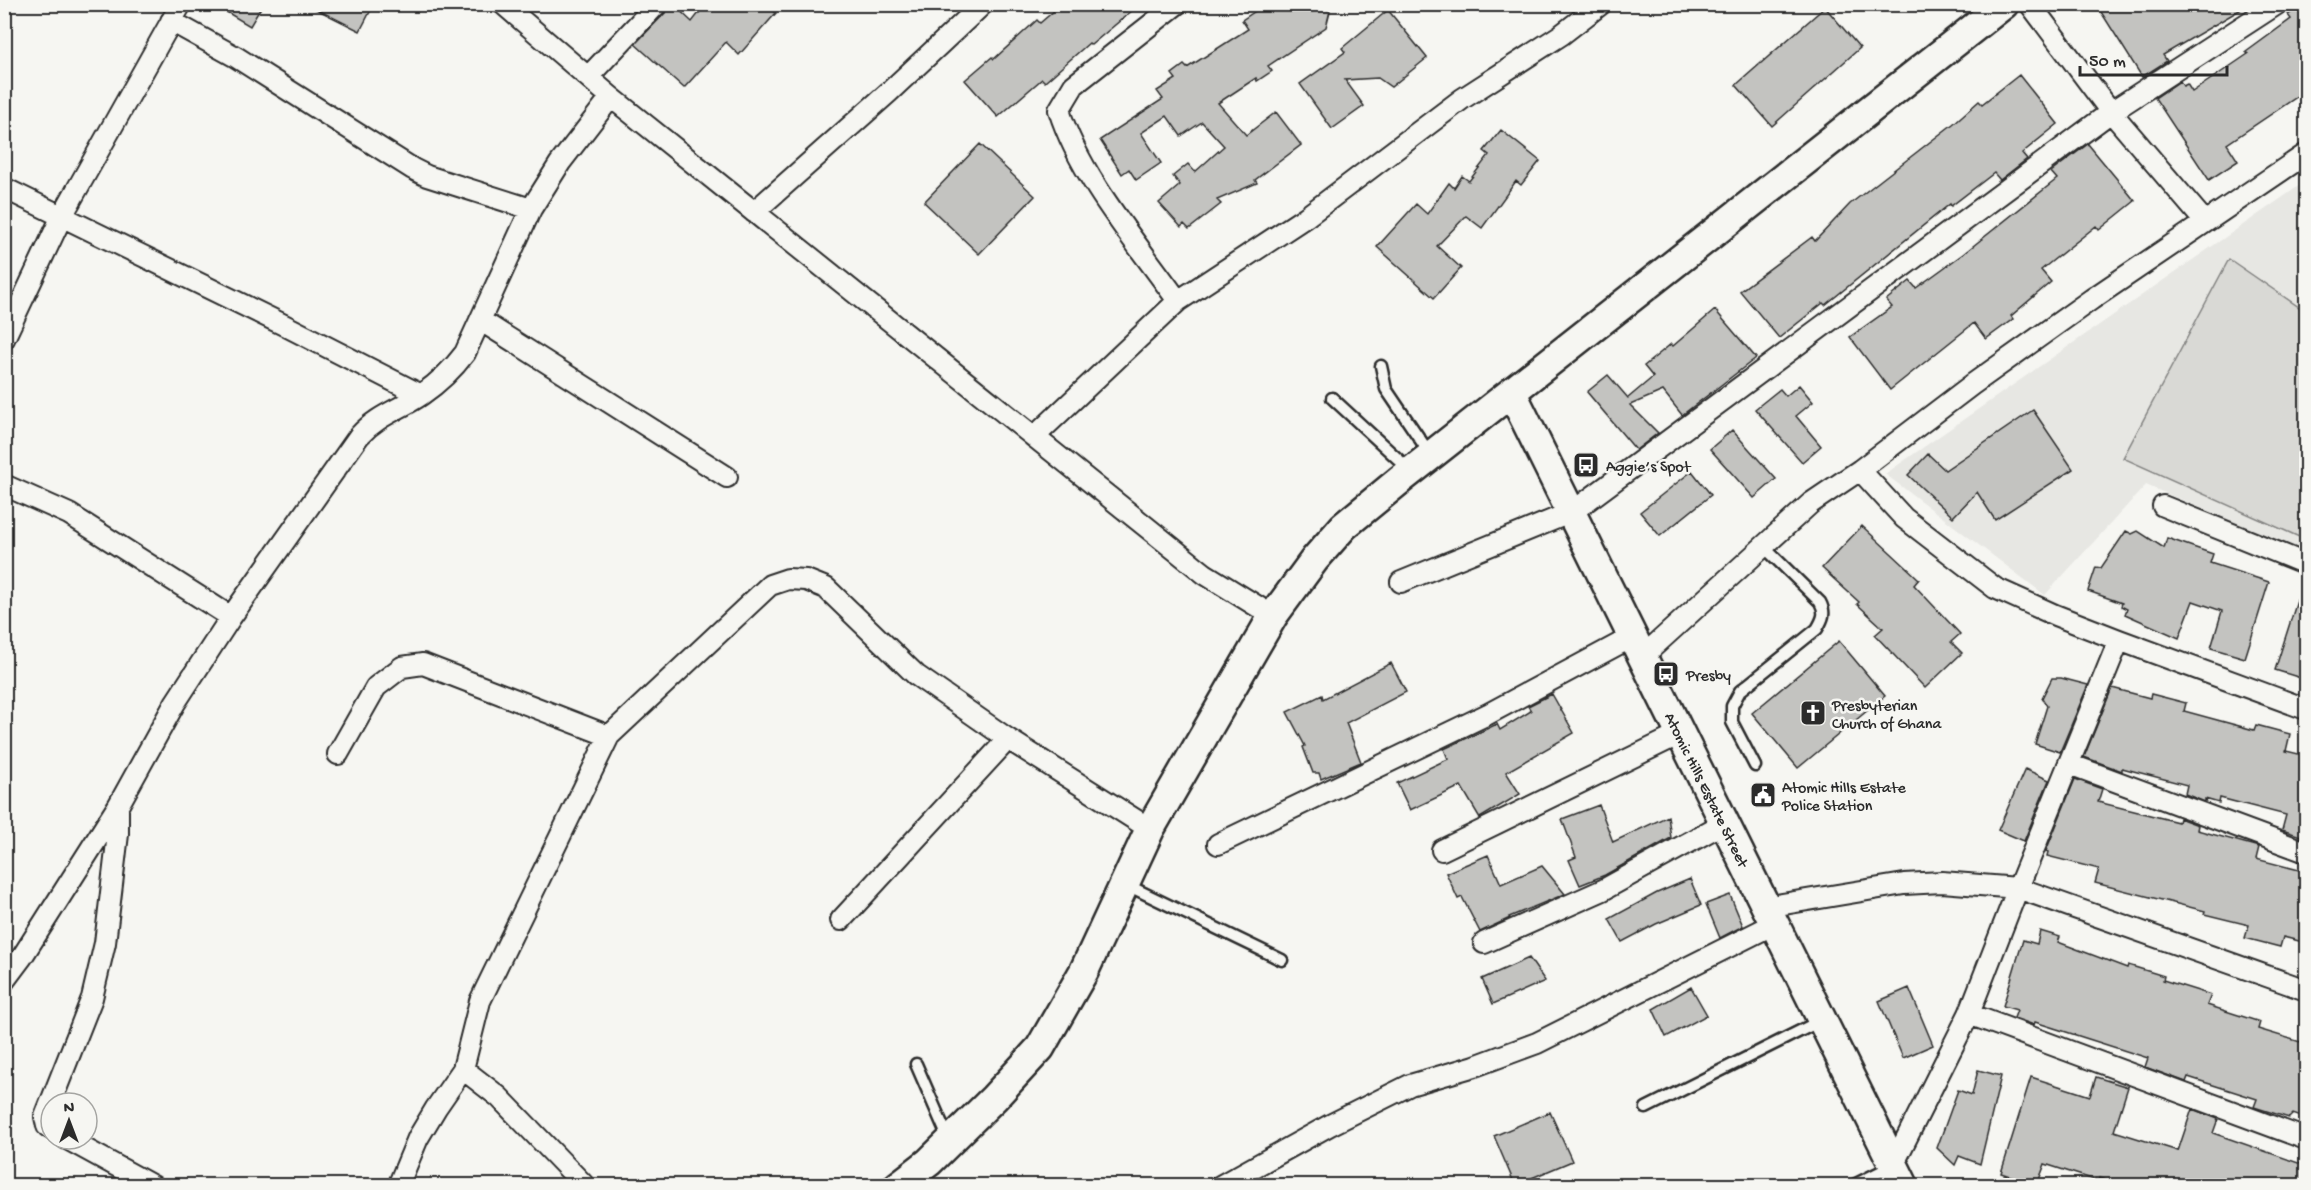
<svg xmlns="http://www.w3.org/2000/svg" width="2311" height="1190" font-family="'Gochi Hand',sans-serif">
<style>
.built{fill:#e7e7e3}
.green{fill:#d9d9d5;stroke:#828280;stroke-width:1.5}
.building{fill:#c3c3c0;stroke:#2b2b2b;stroke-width:1.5}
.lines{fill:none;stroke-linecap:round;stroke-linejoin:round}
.lane-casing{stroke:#2b2b2b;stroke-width:15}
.street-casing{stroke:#2b2b2b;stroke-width:24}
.secondary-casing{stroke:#2b2b2b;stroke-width:33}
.lane{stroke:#f6f6f2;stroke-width:10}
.street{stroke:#f6f6f2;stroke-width:20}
.secondary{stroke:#f6f6f2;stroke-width:28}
.labels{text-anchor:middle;stroke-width:5;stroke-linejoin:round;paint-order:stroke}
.poi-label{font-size:16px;fill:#2b2b2b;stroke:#f6f6f2;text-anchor:start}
.street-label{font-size:16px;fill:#2b2b2b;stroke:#f6f6f2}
</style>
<rect width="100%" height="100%" fill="#f6f6f2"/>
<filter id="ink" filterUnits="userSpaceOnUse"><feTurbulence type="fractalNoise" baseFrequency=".0167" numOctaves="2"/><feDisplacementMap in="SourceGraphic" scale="12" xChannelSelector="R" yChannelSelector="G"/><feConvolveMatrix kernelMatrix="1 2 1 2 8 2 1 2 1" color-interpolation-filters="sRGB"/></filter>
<g filter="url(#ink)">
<path class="built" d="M2306 181V552L2146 485 2045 595 1885 474Z"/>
<path class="green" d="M2229 259 2306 312V540L2123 458Z"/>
<path class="building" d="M213 4H263L250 26Z
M306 4H374L360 31Z
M669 4H673L692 22 706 4H765L776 13 739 55 726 42 684 88 635 44 666 12Z
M1062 4H1140L1091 45 1089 43 1045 82 1042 79 998 117 965 80 992 57 994 59 1037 20 1040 23Z
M1266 4H1320L1330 11 1326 27 1268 66 1272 71 1257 81 1256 78 1218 103 1246 135 1276 112 1301 145 1255 180 1257 183 1217 200 1221 204 1189 229 1184 224 1181 227 1159 203 1180 185 1173 176 1188 164 1195 172 1224 146 1202 122 1181 136 1167 116 1141 133 1161 163 1136 180 1129 169 1122 174 1100 140 1163 99 1157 91 1176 79 1172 74 1184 65 1187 68 1248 29 1242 20Z
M2096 4H2250L2163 55 2167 61 2142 77Z
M2304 4H2307V90L2227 144 2238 161 2209 180 2155 98 2180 81 2183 86 2187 84 2192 92 2248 54 2246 52 2291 19 2288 15Z
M1825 7 1860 48 1772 126 1736 85Z
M1388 10 1427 58 1391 87 1378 78 1345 80 1364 106 1332 129 1300 84 1345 52 1342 48Z
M2019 75 2058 124 2022 153 2027 159 2000 180 1994 173 1951 206 1950 204 1825 305 1823 303 1779 338 1740 291 1812 237 1815 241 1850 204 1953 124 1979 101 1982 104Z
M1501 130 1540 161 1521 185 1516 181 1482 228 1466 216 1437 246 1461 268 1434 298 1377 247 1416 204 1427 214 1449 183 1454 188 1462 176 1469 181 1489 155 1484 151Z
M980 144 1035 196 979 254 924 202Z
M2088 144 2135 201 2099 230 2096 226 2041 270 2051 282 2011 316 2013 319 1986 339 1974 323 1890 390 1850 337 1892 307 1886 300 1910 281 1916 288 1963 254 2057 179 2051 172Z
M1715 310 1756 358 1682 415 1663 391 1630 405 1658 433 1636 450 1587 392 1608 375 1628 398 1653 377 1644 366 1671 344 1673 346Z
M1799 385 1813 402 1796 416 1821 446 1802 462 1755 409 1780 389 1786 396Z
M2033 410 2073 469 1995 520 1977 492 1953 517 1908 475 1928 454 1945 470Z
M1732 430 1776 479 1754 498 1710 449Z
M1692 471 1711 495 1660 536 1640 512Z
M1862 526 1919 579 1914 585 1960 634 1951 642 1962 653 1925 688 1875 635 1883 628 1857 604 1859 602 1822 568Z
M2126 531 2132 534 2138 531 2164 548 2167 538 2213 554 2210 563 2269 582 2245 658 2211 648 2222 611 2193 601 2179 638 2125 614 2127 609 2121 606 2122 603 2088 591 2096 567 2101 568Z
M2303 582H2307V662L2301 678 2275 670Z
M1839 641 1885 696 1798 768 1752 713Z
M1391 663 1406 692 1346 723 1361 762 1321 779 1319 773H1313L1303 747 1305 746 1287 712 1322 695 1323 699Z
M2052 678H2061L2088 685 2060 752 2035 744 2047 706 2042 698Z
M2112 688 2150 698 2151 694 2186 703 2184 711 2254 730 2256 725 2290 734 2286 751 2307 756V838L2282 830 2286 815 2220 798 2219 803 2205 799V802L2185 794 2187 785 2122 768V771L2084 757Z
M1552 694 1574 733 1506 772 1520 794 1480 818 1461 786 1410 810 1397 783 1448 759 1444 749 1497 724 1500 730 1531 711 1528 706Z
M2025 769 2049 780 2024 841 1998 830Z
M2075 779 2102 789 2098 802 2178 822 2179 818 2198 825 2197 830 2259 847 2256 859 2307 872V943L2283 937 2280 947 2245 938 2249 925 2204 914 2205 911 2095 883 2099 869 2047 856 2048 852 2046 851Z
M1599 805 1613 842 1668 816 1671 838 1605 875 1580 885 1569 860 1576 857 1562 819Z
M1488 855 1501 884 1542 866 1565 894 1509 917 1510 918 1480 932 1462 897 1458 899 1446 873Z
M1690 879 1701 905 1656 924 1622 942 1609 919 1657 893Z
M1730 895 1743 926 1720 938 1706 904Z
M2040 931 2060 937 2058 942 2127 968 2128 965 2164 976 2163 980 2211 995 2207 1005 2260 1022 2258 1029 2307 1044V1119L2293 1114 2289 1118 2254 1107 2257 1099 2188 1077 2186 1082 2145 1067 2148 1058 2035 1022 2034 1025 2014 1018 2017 1010 2003 1006 2023 940 2037 944Z
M1529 958 1545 981 1493 1004 1482 979Z
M1691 987 1707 1015 1666 1037 1653 1009Z
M1909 988 1933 1045 1903 1058 1879 1001Z
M1978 1070 2001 1076 1980 1164 1959 1156 1955 1165 1937 1148 1958 1090 1972 1095Z
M2031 1077 2090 1096 2096 1077 2128 1087 2114 1131 2178 1151 2192 1109 2218 1119 2213 1133 2307 1166V1185H2121L2099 1178 2098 1181 2045 1164 2037 1185 2001 1173Z
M1550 1112 1572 1161 1515 1185 1494 1136Z"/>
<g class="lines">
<g class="lane-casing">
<path id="lane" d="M1381 366 1386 389 1430 454
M1332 398 1411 471
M1755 766 1732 722V706L1740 691 1817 629C1823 619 1826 613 1820 602L1763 546
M1125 884 1282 960
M916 1064 949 1140
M1646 1108 1820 1021
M1852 1186 1892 1166"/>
</g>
<g class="street-casing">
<path id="street" d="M503 4 611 97 1205 574 1273 616
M1177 4 1074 85 1059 110C1080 177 1137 243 1178 301
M2030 4 2111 112 2205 222
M171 21 236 57 413 169 427 176 531 209
M588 77 657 4
M4 188 284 325 421 395
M754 212 889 92 983 4
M480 320 727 477
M4 339 62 216 181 4
M1034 437 1178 301 1306 217 1462 99 1561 35 1601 4
M1860 470 1904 518 1995 588 2055 615 2119 640 2306 709
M4 485 69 514 231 617
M2163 506 2306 564
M1401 582 1572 512 2111 112 2277 4
M1642 657 1811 503 1860 470 1973 384 2092 299 2306 154
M338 754 376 687 402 667 423 664 609 736
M2069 764 2306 852
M1218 844 1488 714 1632 637
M1442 850 1680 734
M1765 907 1904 884 1942 882 2018 888 2306 990
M841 920 1008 739
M1484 943 1603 890 1724 823
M4 981 22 957 118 806 175 703 231 617 359 436C378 415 399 410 421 395 437 384 453 369 465 353L531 209 560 163 611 97
M1969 1014 2306 1139
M463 1069 499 1097 585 1186
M51 1129 47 1126 45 1117 92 998 105 943 118 834V807
M67 1139 153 1186
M1893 1165 1969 1014 2018 888 2119 640
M398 1186 418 1138 436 1108 463 1069 480 1001 609 736 770 585 788 579 806 580 826 588 916 675 1008 739 1150 829
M1220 1186 1330 1125 1410 1085 1475 1066 1537 1043 1774 924"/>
</g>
<g class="secondary-casing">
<g id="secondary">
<path id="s1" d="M1512 393 1904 1186"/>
<path d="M898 1186 929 1162 994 1098 1040 1048 1084 971 1150 829 1273 616 1315 559 1344 526 1400 480 2004 4"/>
</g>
</g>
<use href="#lane" class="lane"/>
<use href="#street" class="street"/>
<use href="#secondary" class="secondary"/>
</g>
</g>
<defs>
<g id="bus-square" transform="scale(1.35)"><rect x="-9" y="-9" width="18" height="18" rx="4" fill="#2b2b2b" stroke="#f6f6f2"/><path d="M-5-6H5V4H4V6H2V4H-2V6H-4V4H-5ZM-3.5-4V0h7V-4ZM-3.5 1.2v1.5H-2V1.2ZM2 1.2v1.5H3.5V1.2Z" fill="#fff"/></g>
<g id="church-square" transform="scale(1.35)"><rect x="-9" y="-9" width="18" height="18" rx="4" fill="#2b2b2b" stroke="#f6f6f2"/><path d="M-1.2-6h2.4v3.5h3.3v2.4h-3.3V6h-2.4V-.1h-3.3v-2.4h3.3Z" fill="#fff"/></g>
<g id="civic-square" transform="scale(1.35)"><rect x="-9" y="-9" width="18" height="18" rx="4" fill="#2b2b2b" stroke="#f6f6f2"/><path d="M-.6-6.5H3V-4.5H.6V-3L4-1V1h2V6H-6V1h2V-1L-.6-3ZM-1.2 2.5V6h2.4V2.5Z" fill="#fff"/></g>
</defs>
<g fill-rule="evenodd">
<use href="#bus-square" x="1586" y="465"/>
<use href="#bus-square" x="1666" y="674"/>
<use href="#church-square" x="1813" y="713"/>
<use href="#civic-square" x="1763" y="795"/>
</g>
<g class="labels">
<g class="poi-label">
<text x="1606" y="471">Aggie’s Spot</text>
<text x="1686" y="680">Presby</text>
<text x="1832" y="710">Presbyterian<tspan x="1832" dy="18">Church of Ghana</tspan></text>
<text x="1782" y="792">Atomic Hills Estate<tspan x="1782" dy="18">Police Station</tspan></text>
</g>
<g class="street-label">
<text dy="6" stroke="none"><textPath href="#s1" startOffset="442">Atomic Hills Estate Street</textPath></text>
</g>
</g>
<rect width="2311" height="1190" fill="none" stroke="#f6f6f2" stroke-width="24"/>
<rect x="12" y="12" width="2287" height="1166" fill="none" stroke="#2b2b2b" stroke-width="2" filter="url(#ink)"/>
<g transform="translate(69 1121)"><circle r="28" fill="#f6f6f2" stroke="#a5a5a2" stroke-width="1.5"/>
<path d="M0-4.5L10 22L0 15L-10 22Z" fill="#2b2b2b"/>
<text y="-9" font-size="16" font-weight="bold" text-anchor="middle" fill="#2b2b2b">N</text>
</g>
<path d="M2080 66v9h147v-9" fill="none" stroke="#2b2b2b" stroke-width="3"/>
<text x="2089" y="66" font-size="18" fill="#2b2b2b" stroke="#f6f6f2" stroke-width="4.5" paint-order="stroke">50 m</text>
</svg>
